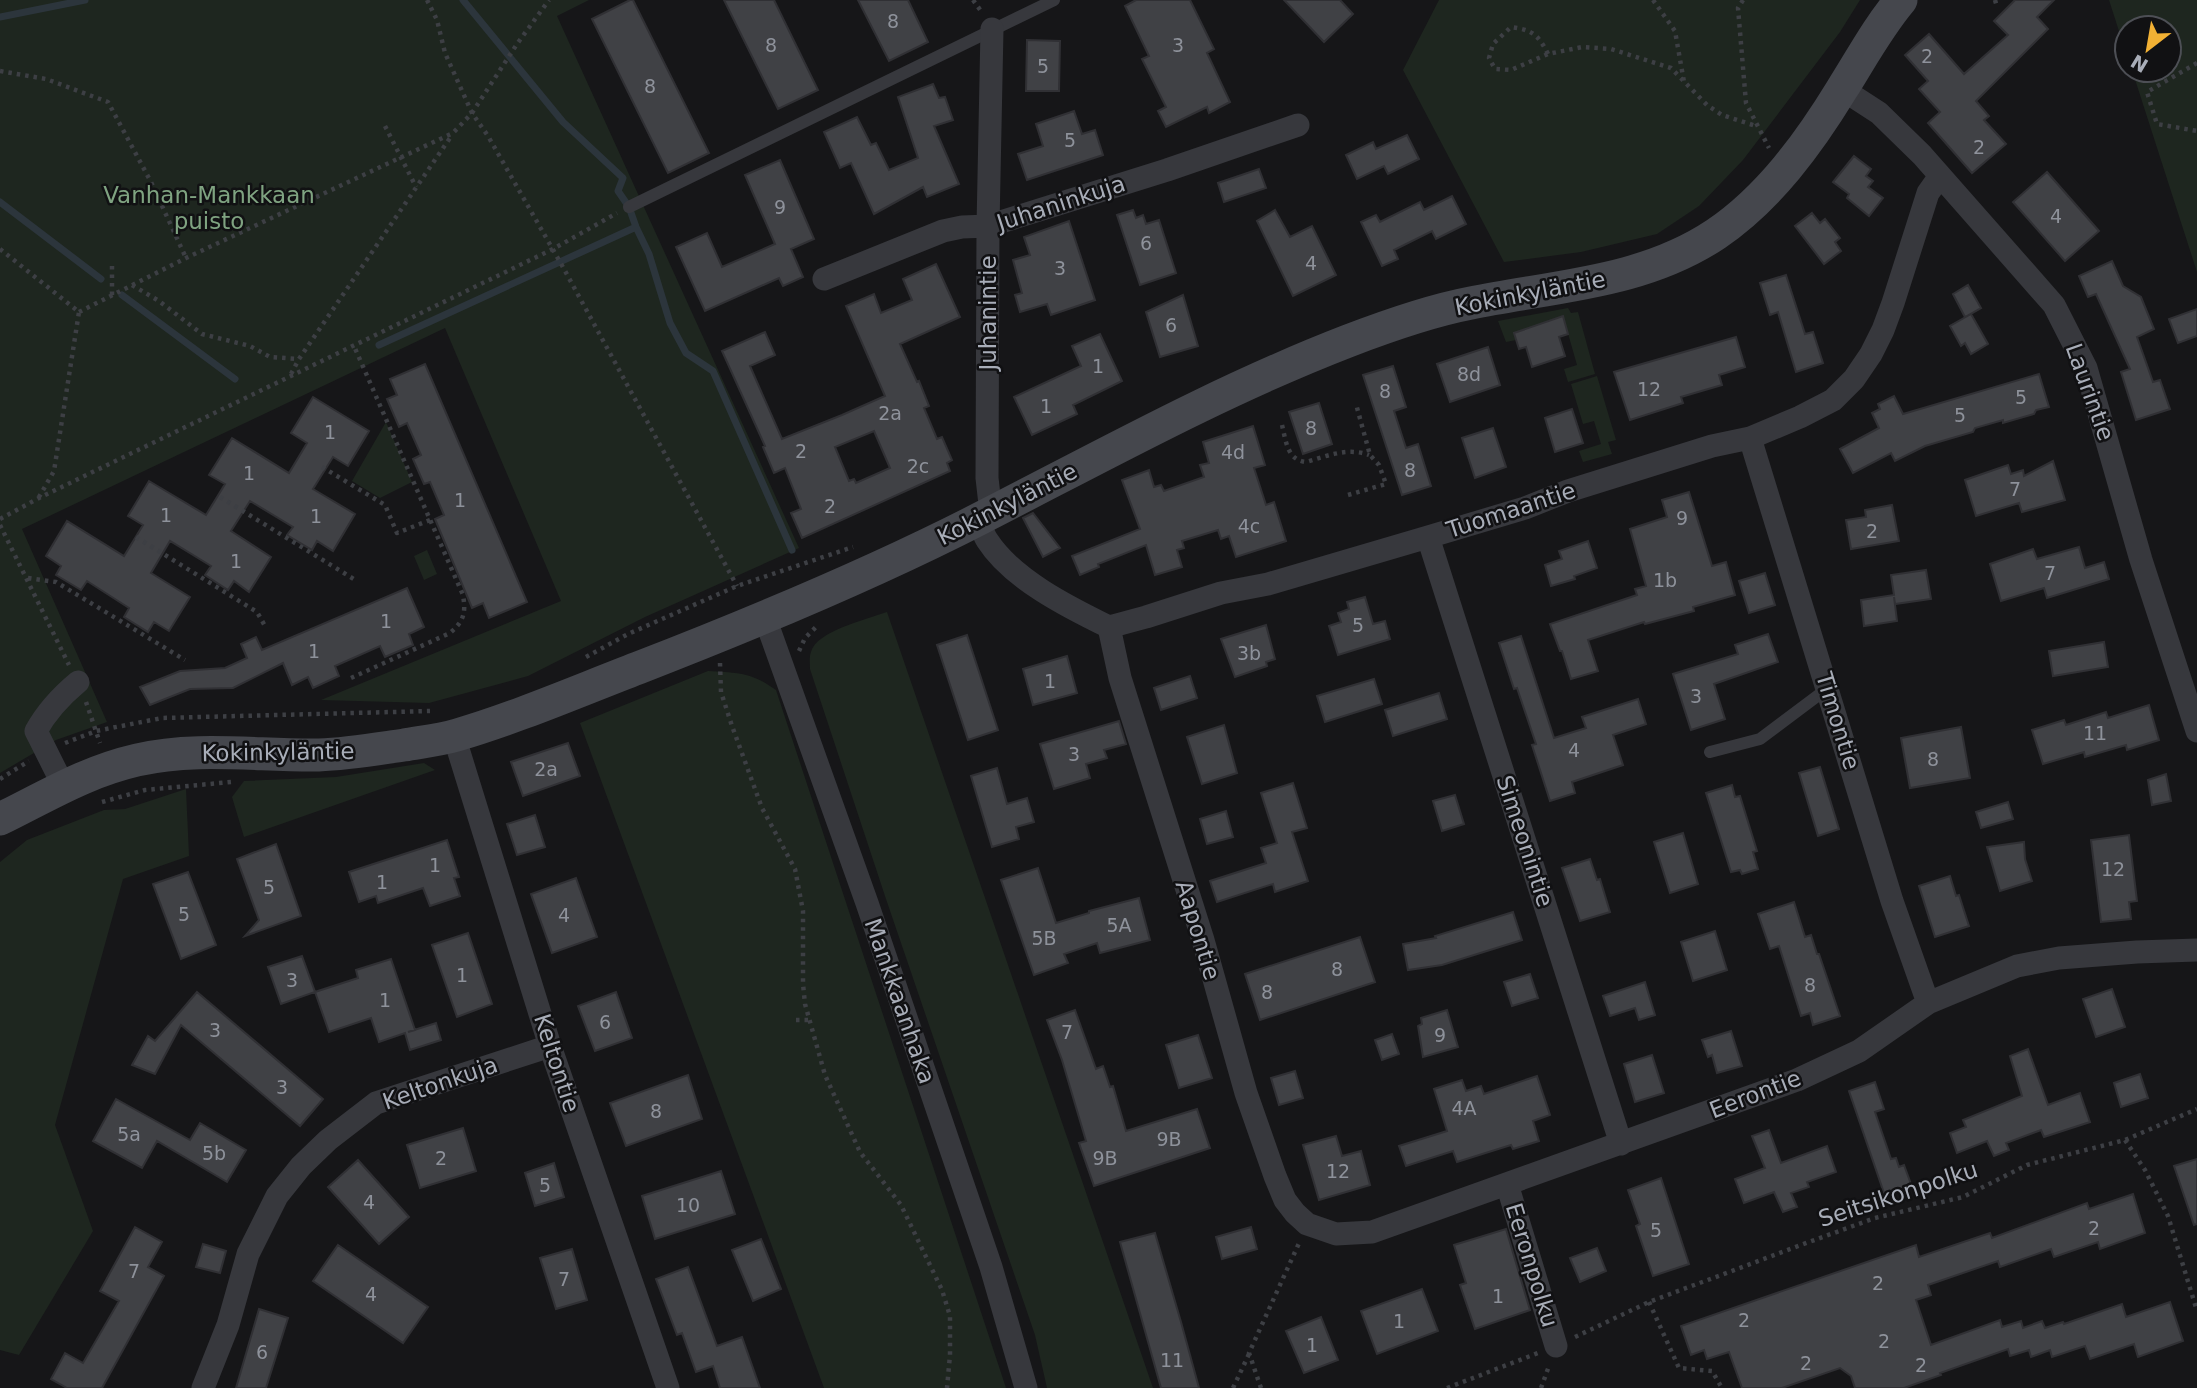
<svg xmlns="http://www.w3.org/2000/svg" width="2197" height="1388" font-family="'DejaVu Sans',sans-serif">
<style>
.green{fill:#1e261f}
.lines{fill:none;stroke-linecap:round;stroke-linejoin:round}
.stream{stroke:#2c353c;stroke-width:7}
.building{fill:#404145;stroke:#303034;stroke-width:2;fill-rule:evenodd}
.path{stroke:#3d3f44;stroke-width:4.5;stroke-dasharray:3.5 5;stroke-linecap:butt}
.lane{stroke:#37383d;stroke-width:12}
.street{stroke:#37383d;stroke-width:23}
.secondary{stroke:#45474d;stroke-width:33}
.labels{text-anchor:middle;stroke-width:5;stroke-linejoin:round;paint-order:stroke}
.number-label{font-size:19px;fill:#8e929b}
.park-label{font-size:23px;fill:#7fa381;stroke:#111113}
.street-label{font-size:23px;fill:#a8adb8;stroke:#111113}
</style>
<rect width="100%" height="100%" fill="#161618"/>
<path class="green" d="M0 0H589L557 16 799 548 645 617 528 676 429 703 321 700 561 601 445 328 22 529 107 722 56 740 0 773Z
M1439 0H1860L1840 32 1743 160 1699 206 1657 234 1581 252 1504 262 1403 70Z
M2109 0H2197V272L2132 70H2169V28H2127V56Z
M1568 308 1571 313 1578 312 1595 374 1568 382 1564 369 1577 365 1563 316 1514 333 1516 340 1506 342 1498 321Z
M1597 376 1616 440 1608 442 1612 454 1583 462 1579 451 1601 444 1594 421 1583 424 1571 384Z
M386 422 412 482 380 498 352 481Z
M427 550 437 574 424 580 414 556Z
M887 612 1153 1388H1047L1035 1335 886 899 810 669C810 664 809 657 811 652 816 631 868 619 887 612Z
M708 671C738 673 751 672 776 690L1006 1388H824L580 723Z
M424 763 435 770 244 837 232 797 244 781 336 777Z
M186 789 189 856 123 879 55 1125 93 1231 19 1355 0 1350V862L27 840 104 810 125 809Z"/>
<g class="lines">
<path class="stream" d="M463 0 563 122 623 178 618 191 629 207 636 227 649 254 670 323 686 353 713 371 792 550
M0 17 85 0
M0 202 101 279
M122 295 235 379
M379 345 636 227"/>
</g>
<path class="building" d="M630 0H633L709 153 668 173 592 19Z
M724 0H774L818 90 778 109Z
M858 0H908L928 42 889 61Z
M1136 0H1190L1214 49 1207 53 1230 102 1209 113 1207 107 1166 127 1158 111 1166 107 1142 59 1149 56 1125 6Z
M1284 0H1340L1353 14 1324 42Z
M2015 0H2054L2037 17 2048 29 1976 101 1989 116 1984 120 2006 144 1972 173 1928 123 1940 112 1919 89 1928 81 1905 55 1929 34 1964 74 2008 35 1994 21Z
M1027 40 1060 41 1059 91H1026Z
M933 84 939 98 945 97 953 120 934 126 959 184 927 197 923 187 874 214 851 163 840 168 824 132 857 117 871 145 876 143 889 170 918 158 898 97Z
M1074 111 1082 134 1095 130 1103 155 1027 180 1018 154 1043 146 1036 124Z
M1407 135 1419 159 1388 174 1384 166 1357 179 1346 155 1373 142 1376 149Z
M1854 156 1871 169 1866 176 1873 181 1868 187 1883 198 1869 216 1847 198 1849 194 1833 182Z
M780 160 814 239 791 249 803 277 783 286 779 278 705 311 676 247 707 233 722 267 775 244 745 175Z
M1259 169 1266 188 1224 202 1218 183Z
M2047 172 2099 231 2065 261 2013 202Z
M1452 196 1466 224 1436 239 1432 231 1394 250 1398 259 1382 266 1361 222 1376 215 1380 222 1420 202 1424 210Z
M1133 210 1136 218 1143 215 1146 224 1159 220 1176 273 1140 285 1117 215Z
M1275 210 1290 237 1312 226 1336 275 1293 296 1257 221Z
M1812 213 1820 223 1825 219 1840 238 1835 242 1841 251 1824 264 1795 226Z
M1069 221 1095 300 1051 315 1047 304 1020 312 1015 295 1022 293 1013 260 1030 255 1024 237Z
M2112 261 2123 286 2141 297 2154 329 2137 337 2153 382 2160 380 2170 409 2136 420 2121 372 2130 369 2096 294 2088 297 2079 276Z
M936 264 960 317 900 344 917 382 919 381 929 406 924 408 937 439 942 437 952 460 947 463 950 471 802 538 791 513 801 509 785 468 774 473 763 447 765 446 722 351 765 332 775 355 750 366 782 439 842 415 885 396 846 306 874 294 881 313 912 300 903 279ZM874 431 890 468 856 483 854 479 849 481 835 447Z
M1786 275 1805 334 1813 332 1823 363 1796 372 1778 312 1770 315 1760 283Z
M1968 285 1981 308 1965 317 1953 294Z
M1183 295 1198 346 1160 357 1146 312Z
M2197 309V336L2178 343 2169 319Z
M1971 314 1988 344 1971 354 1965 343 1961 346 1950 326Z
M1563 316 1568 334 1559 337 1565 356 1532 367 1526 347 1519 349 1514 333Z
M1100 334 1122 381 1073 405 1077 414 1032 435 1014 397 1081 366 1072 346Z
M1736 337 1745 367 1719 375 1722 385 1681 397 1683 403 1630 420 1614 372Z
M1488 347 1500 385 1450 402 1437 364Z
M425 364 527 602 489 618 483 603 472 608 435 519 444 515 430 482 424 484 413 459 421 455 407 423 399 427 387 399 397 395 390 379Z
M1393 366 1406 407 1394 411 1406 448 1418 444 1431 486 1402 495 1363 375Z
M2039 374 2049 407 2036 410 2034 414 2003 423V420L1975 428 1973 432 1925 446 1895 461 1891 453 1853 473 1840 449 1879 428 1872 413 1880 409 1878 404 1894 396 1903 414Z
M313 397 369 431 348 466 333 457 313 489 355 514 333 551 317 541 312 550 287 535 293 527 250 501 231 531 271 557 249 592 234 581 228 590 205 575 211 566 170 541 151 573 190 597 169 631 154 622 148 632 124 617 129 608 87 581 81 590 56 575 61 566 46 556 67 521 124 556 143 525 128 516 149 481 206 515 225 484 209 475 232 438 289 473 307 443 291 433Z
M1319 403 1332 444 1303 454 1289 412Z
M1572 409 1583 443 1555 452 1545 418Z
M1253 426 1265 465 1254 468 1266 505 1274 502 1286 541 1236 557 1229 536 1221 539 1218 530 1182 541 1184 548 1177 550 1182 567 1155 575 1146 545 1098 564 1099 567 1080 575 1072 556 1140 529 1122 480 1149 470 1154 487 1161 485 1164 491 1204 477 1200 465 1209 463 1203 442Z
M1493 428 1506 467 1475 478 1462 438Z
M2053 461 2065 500 2022 512 2019 503 1976 516 1965 480 2008 465 2011 474 2023 470 2024 476Z
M1689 492 1712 566 1726 562 1735 595 1693 607 1694 611 1645 624 1644 622 1588 640 1598 671 1571 679 1562 651H1560L1550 624 1637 595 1635 589 1646 586 1630 529 1667 517 1662 500Z
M1892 505 1899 541 1851 549 1846 520 1866 517 1865 510Z
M1033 513 1060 548 1043 557 1023 518Z
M1588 541 1597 568 1574 576 1575 579 1551 586 1545 565 1562 559 1559 551Z
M2079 547 2085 568 2104 562 2109 579 2047 598 2044 588 2001 601 1990 564 2033 549 2037 559Z
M1926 570 1931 599 1895 604 1894 597 1897 621 1864 626 1861 600 1894 595 1891 575Z
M1765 573 1775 605 1749 613 1739 581Z
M407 588 424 627 409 634 413 645 385 657 380 646 335 666 339 676 313 688 308 677 292 685 283 663 233 688 190 689 150 705 140 687 180 671 225 668 247 658 241 644 256 637 262 650Z
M1365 597 1373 624 1385 621 1390 639 1338 655 1329 626 1341 622 1338 613 1349 609 1347 602Z
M1266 625 1275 659 1266 662 1267 666 1235 677 1221 639Z
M1768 634 1778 662 1714 684 1725 719 1691 730 1673 674 1738 654 1735 645Z
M967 635 998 730 968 740 937 645Z
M1521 636 1554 738 1586 728 1582 717 1638 699 1646 724 1613 735 1623 765 1572 782 1575 793 1550 801 1532 745 1536 744 1517 688 1514 689 1499 643Z
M2104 642 2108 667 2053 676 2049 651Z
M1067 656 1077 693 1033 705 1023 669Z
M1190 676 1197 698 1161 710 1154 688Z
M1374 679 1382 704 1325 722 1317 696Z
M1439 693 1447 719 1393 736 1385 710Z
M2149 705 2159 740 2127 750 2126 745 2085 757 2084 752 2043 764 2032 730 2064 720 2066 725 2106 712 2108 718Z
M1119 721 1126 744 1104 750 1107 758 1086 764 1090 778 1054 789 1040 744Z
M1224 725 1237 773 1202 784 1187 737Z
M1961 727 1970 778 1910 788 1901 738Z
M568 743 580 776 523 796 511 762Z
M1820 767 1839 829 1818 836 1799 773Z
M997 768 1007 804 1027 798 1034 822 1016 827 1019 839 992 847 971 776Z
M2166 774 2171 801 2152 805 2148 780Z
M1293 783 1307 828 1292 832 1308 881 1275 892 1273 884 1217 902 1210 881 1266 863 1261 848 1277 843 1261 793Z
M1732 785 1735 797 1740 796 1757 851 1753 852 1758 869 1742 874 1740 870 1731 872 1706 793Z
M1455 795 1464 824 1442 831 1433 801Z
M2008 802 2013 819 1981 828 1976 812Z
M1226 811 1233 837 1207 844 1200 819Z
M535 815 545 847 517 855 507 824Z
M1683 833 1698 884 1670 893 1654 842Z
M2129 835 2137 901 2129 902 2131 919 2101 922 2091 840Z
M447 840 459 877 454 878 460 896 430 906 423 888 378 903 376 896 359 902 349 872Z
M2024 842 2025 859 2032 881 2000 891 1987 847Z
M276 844 301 916 245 936 259 920 237 859Z
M1590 859 1597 880 1600 879 1610 912 1580 921 1562 868Z
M1038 868 1056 923 1089 913V911L1139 898 1150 940 1100 953 1097 943 1064 954 1068 963 1034 975 1001 880Z
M188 872 216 945 181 959 153 884Z
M1950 876 1956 896 1959 895 1969 926 1935 937 1919 886Z
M576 878 597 937 552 953 531 894Z
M1794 902 1805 937 1811 935 1817 954H1819L1840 1016 1813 1025 1810 1013 1801 1016 1779 946 1770 949 1758 914Z
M1513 912 1522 940 1442 965 1408 970 1403 944 1436 938 1435 936Z
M1715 931 1727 970 1693 981 1681 942Z
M468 933 492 1004 457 1017 432 945Z
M1360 937 1375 982 1260 1020 1245 974Z
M302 956 315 992 281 1004 268 967Z
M391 959 415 1030 408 1032 436 1023 441 1040 410 1050 405 1033 379 1042 371 1018 329 1032 315 992 358 978 356 970Z
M1530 974 1538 998 1512 1006 1504 982Z
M1645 982 1655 1015 1639 1020 1635 1008 1610 1016 1603 996Z
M2112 989 2125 1027 2096 1037 2083 999Z
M197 992 323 1099 300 1126 181 1025 155 1074 132 1065 148 1036 155 1041Z
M616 992 632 1038 595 1051 578 1006Z
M1075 1010 1096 1069 1103 1066 1110 1087 1113 1086 1126 1131 1197 1109 1210 1148 1094 1186 1079 1143 1086 1141 1062 1060 1047 1020Z
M1447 1010 1458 1047 1423 1057 1418 1026 1422 1024 1421 1018Z
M1731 1031 1742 1066 1717 1073 1712 1055 1708 1057 1702 1040Z
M1392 1034 1399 1054 1382 1060 1375 1040Z
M1198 1035 1212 1078 1179 1088 1166 1045Z
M2028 1049 2048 1105 2080 1093 2090 1122 2044 1137 2041 1130 2006 1143 2009 1150 1994 1156 1987 1141 1957 1153 1950 1133 1966 1127 1963 1120 2022 1096 2010 1056Z
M1652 1055 1664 1093 1635 1102 1624 1064Z
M1295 1071 1303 1098 1279 1105 1271 1078Z
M2140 1074 2148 1098 2121 1107 2114 1083Z
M688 1075 702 1119 626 1146 610 1103Z
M1537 1076 1550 1115 1533 1121 1539 1141 1513 1149 1511 1145 1457 1162 1453 1151 1406 1166 1399 1146 1447 1131 1434 1089 1462 1080 1466 1091 1481 1086 1484 1094Z
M1875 1082 1884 1109 1875 1112 1891 1159 1896 1158 1899 1167 1904 1165 1912 1187 1885 1196 1849 1091Z
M116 1099 190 1140 200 1123 246 1150 227 1182 157 1141 142 1168 93 1141Z
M463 1128 476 1171 420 1188 407 1145Z
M1769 1130 1781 1163 1827 1146 1836 1172 1807 1182 1809 1187 1791 1193 1797 1207 1783 1212 1774 1192 1744 1203 1735 1179 1765 1168 1752 1136Z
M1336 1136 1342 1156 1361 1151 1370 1185 1319 1200 1303 1145Z
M2197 1159V1224L2194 1225 2174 1166Z
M358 1160 409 1217 379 1244 328 1187Z
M554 1163 564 1197 535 1206 525 1173Z
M721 1171 735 1214 655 1239 642 1196Z
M1661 1178 1689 1264 1653 1276 1636 1226 1640 1224 1628 1190Z
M2133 1194 2145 1233 2100 1249 2098 1242 2054 1257 2051 1249 2000 1267 1998 1261 1928 1285 1931 1295 1916 1300 1931 1345 2000 1320 2002 1327 2021 1321 2023 1328 2042 1321 2045 1328 2063 1322 2064 1324 2122 1304 2126 1317 2170 1302 2183 1341 2138 1357 2134 1344 2090 1359 2085 1346 2052 1357 2050 1350 2031 1357 2029 1350 2010 1356 2008 1349 1940 1373 1941 1375 1904 1388H1855L1851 1376 1840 1368 1782 1388H1742L1729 1352 1707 1359 1704 1350 1691 1355 1681 1326 1916 1245 1919 1257 1990 1233 1992 1238 2087 1203 2089 1209Z
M135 1227 162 1242 148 1267 164 1276 102 1388H67L51 1379 65 1353 83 1363 119 1301 100 1291Z
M1251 1227 1257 1249 1222 1259 1216 1237Z
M1506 1229 1530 1310 1475 1329 1460 1285 1466 1283 1454 1245Z
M1155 1233 1181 1322 1199 1388H1161L1120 1242Z
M761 1239 781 1289 753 1301 732 1250Z
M203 1244 226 1251 220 1273 196 1267Z
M338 1245 428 1307 403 1343 313 1281Z
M1597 1248 1606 1271 1580 1282 1570 1258Z
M572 1249 587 1300 556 1309 540 1258Z
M688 1267 717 1346 742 1337 760 1388H720L713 1366 696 1372 682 1333 677 1335 656 1279Z
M1422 1289 1438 1331 1377 1354 1361 1311Z
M259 1309 288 1318 266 1388H236Z
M1321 1317 1338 1360 1304 1373 1286 1331Z"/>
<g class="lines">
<path class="path" d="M427 0 437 20 445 53 472 113 488 136 564 269 737 586
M973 0 981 11
M1653 0 1675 31 1684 82
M1743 0 1738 8 1746 103 1769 148
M1995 0 1997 7
M1548 54C1538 34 1532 30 1511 27L1493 44 1489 58 1495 69 1511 70 1548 54 1582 47 1611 49 1671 68 1707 105 1722 115 1756 126
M2197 63 2147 92 2157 124 2197 131
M0 71 46 79 108 102 151 182 186 258
M385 126 416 187
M0 249 79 312 54 471 39 497
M132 285 159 301 202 334 250 346 270 357 299 359
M112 295V263
M79 312 186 258 453 133 472 113 517 44 549 0
M291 374 299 359 452 135
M1282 425C1286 441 1287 460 1306 462 1327 456 1348 447 1369 455
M322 467 385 505 397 533 430 520
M1348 495 1386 484 1379 465 1370 455 1356 404
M220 497 357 581
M0 519 39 498 553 249 617 213
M0 525 69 665
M136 537 257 612 265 626
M28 578 56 582 185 660
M799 651 805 638 816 627
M586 657 628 634 737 586 853 547
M720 663 721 692 732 726 762 808 795 869 803 911V984L805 1004 825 1075 860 1152 901 1205 942 1290 950 1316V1355L947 1388
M351 678 450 633C464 621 466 613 463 595L354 346
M86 702 100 743
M65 743 96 731 162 718 430 711
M0 779 29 761
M102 802 145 790 231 782
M796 1020H810
M2125 1140 2145 1170 2168 1216 2197 1311
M1649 1302 1679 1368 1712 1371 1722 1388
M1575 1337 1649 1302 1809 1242 1875 1218 1963 1197 2027 1165 2125 1140 2197 1109
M1233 1388 1249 1354
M1261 1388 1249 1353 1300 1241
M1447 1388 1538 1353
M1541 1388 1549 1366"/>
<path class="lane" d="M629 207 1054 0
M1710 752 1760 739 1828 688"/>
<path class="street" d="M1842 89 1879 113 1922 155 2054 305 2086 368 2141 560 2197 731
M824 279 943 231 962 227 988 226 1167 170 1298 125
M1750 438 1892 901 1928 1003
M991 513 987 478 988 226 992 29
M978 520C981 526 983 534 987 540 1012 579 1068 607 1109 627L1146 617 1221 593 1268 584 1428 537 1525 508 1568 491 1712 446 1750 438 1800 417 1833 400 1854 379 1871 354 1883 330 1893 303 1928 193 1940 176
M1428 537 1621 1144
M765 618 867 903 991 1267 1026 1388
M1109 627 1120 678 1203 940 1246 1093 1275 1176 1285 1200 1295 1213 1307 1224 1336 1234 1372 1232 1797 1080 1859 1051 1928 1003 2017 966 2059 958 2137 952 2197 950
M454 736 550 1046 668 1388
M63 785 36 731C47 711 60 697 78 682
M1507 1184 1556 1346
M203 1388 228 1325 248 1254 277 1196 301 1166 328 1140 376 1103 550 1046"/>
<path class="secondary" d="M0 819C47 796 85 772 137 760 196 746 259 756 319 755 347 754 376 749 404 745 421 742 440 740 457 735 518 717 578 691 638 668 754 623 870 575 981 518 1102 456 1221 390 1348 341 1387 326 1429 311 1471 303 1554 286 1643 283 1716 234 1769 198 1809 143 1842 89 1861 59 1878 27 1901 0"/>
</g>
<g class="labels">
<g class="number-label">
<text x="893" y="28">8</text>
<text x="771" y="52">8</text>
<text x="1178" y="52">3</text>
<text x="1927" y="63">2</text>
<text x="1043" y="73">5</text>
<text x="650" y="93">8</text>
<text x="1070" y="147">5</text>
<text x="1979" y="154">2</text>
<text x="780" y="214">9</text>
<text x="2056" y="223">4</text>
<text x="1146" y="250">6</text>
<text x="1311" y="270">4</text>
<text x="1060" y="275">3</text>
<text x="1171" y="332">6</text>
<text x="1098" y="373">1</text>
<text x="1469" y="381">8d</text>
<text x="1649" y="396">12</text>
<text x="1385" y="398">8</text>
<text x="2021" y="404">5</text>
<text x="1046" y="413">1</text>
<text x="890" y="420">2a</text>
<text x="1960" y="422">5</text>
<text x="1311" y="435">8</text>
<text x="330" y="439">1</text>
<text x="801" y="458">2</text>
<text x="1233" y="459">4d</text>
<text x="918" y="473">2c</text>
<text x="1410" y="477">8</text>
<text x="249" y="480">1</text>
<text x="2015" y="496">7</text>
<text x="460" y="507">1</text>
<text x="830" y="513">2</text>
<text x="166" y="522">1</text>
<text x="316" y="523">1</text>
<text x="1682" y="525">9</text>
<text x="1249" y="533">4c</text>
<text x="1872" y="538">2</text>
<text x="236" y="568">1</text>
<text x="2050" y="580">7</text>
<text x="1665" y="587">1b</text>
<text x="386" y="628">1</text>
<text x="1358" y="632">5</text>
<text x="314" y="658">1</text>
<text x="1249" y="660">3b</text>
<text x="1050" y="688">1</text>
<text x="1696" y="703">3</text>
<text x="2095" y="740">11</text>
<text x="1574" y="757">4</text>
<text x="1074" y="761">3</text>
<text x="1933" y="766">8</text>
<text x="546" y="776">2a</text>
<text x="435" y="872">1</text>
<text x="2113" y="876">12</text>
<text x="382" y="889">1</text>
<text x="269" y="894">5</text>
<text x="184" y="921">5</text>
<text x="564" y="922">4</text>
<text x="1119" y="932">5A</text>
<text x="1044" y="945">5B</text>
<text x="1337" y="976">8</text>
<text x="462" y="982">1</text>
<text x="292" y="987">3</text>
<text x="1810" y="992">8</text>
<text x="1267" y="999">8</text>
<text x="385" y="1007">1</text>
<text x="605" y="1029">6</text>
<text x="215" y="1037">3</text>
<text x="1067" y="1039">7</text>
<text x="1440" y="1042">9</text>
<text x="282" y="1094">3</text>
<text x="1464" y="1115">4A</text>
<text x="656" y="1118">8</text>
<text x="129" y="1141">5a</text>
<text x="1169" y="1146">9B</text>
<text x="214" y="1160">5b</text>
<text x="441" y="1165">2</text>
<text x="1105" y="1165">9B</text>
<text x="1338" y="1178">12</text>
<text x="545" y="1192">5</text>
<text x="369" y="1209">4</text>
<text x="688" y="1212">10</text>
<text x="2094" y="1235">2</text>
<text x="1656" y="1237">5</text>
<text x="134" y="1278">7</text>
<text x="564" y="1286">7</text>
<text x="1878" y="1290">2</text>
<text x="371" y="1301">4</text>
<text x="1498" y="1303">1</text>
<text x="1744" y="1327">2</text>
<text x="1399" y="1328">1</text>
<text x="1884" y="1348">2</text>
<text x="1312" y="1352">1</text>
<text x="262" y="1359">6</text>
<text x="1172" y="1367">11</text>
<text x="1806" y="1370">2</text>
<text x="1921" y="1372">2</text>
</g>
<g class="park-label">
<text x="209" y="203">Vanhan-Mankkaan<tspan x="209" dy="26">puisto</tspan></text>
</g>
<g class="street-label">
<text transform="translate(1061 203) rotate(-18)" y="8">Juhaninkuja</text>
<text transform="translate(1530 293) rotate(-11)" y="8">Kokinkyläntie</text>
<text transform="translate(988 313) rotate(-90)" y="8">Juhanintie</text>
<text transform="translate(2090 392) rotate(70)" y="8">Laurintie</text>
<text transform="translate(1007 504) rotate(-27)" y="8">Kokinkyläntie</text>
<text transform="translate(1511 510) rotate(-18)" y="8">Tuomaantie</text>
<text transform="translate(1838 721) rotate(73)" y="8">Timontie</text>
<text transform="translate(278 752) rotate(-1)" y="8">Kokinkyläntie</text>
<text transform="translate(1525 841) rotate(72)" y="8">Simeonintie</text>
<text transform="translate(1198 930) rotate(73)" y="8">Aapontie</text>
<text transform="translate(900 1001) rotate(71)" y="8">Mankkaanhaka</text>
<text transform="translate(557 1063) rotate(72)" y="8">Keltontie</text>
<text transform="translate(440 1083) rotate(-19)" y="8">Keltonkuja</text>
<text transform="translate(1755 1094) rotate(-21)" y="8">Eerontie</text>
<text transform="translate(1898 1194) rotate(-18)" y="8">Seitsikonpolku</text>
<text transform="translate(1532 1265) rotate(73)" y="8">Eeronpolku</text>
</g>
</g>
<g transform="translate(2148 49) rotate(211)"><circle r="33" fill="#111113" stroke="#4d4f55" stroke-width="2"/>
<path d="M0-5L12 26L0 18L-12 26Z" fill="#f2b134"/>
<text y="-10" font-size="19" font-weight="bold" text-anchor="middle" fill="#a8adb8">N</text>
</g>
</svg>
